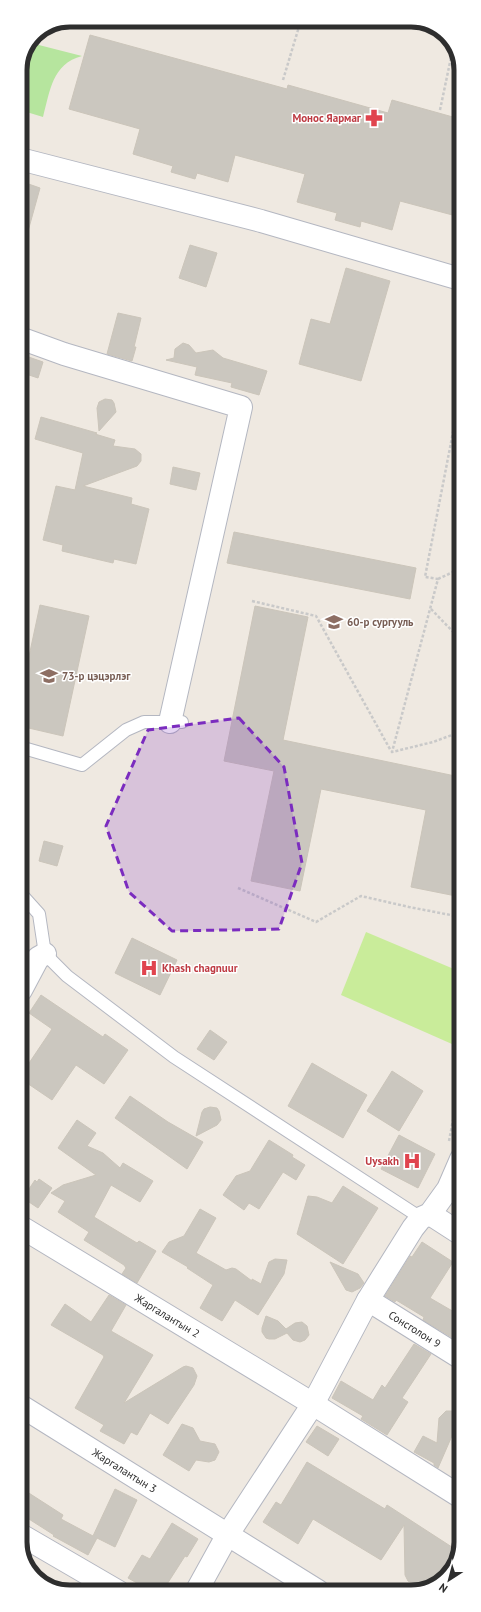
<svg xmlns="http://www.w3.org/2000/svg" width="481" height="1612" font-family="'PT Sans',sans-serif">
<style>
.green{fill:#b6e59e}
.pitch{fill:#c9ec9a}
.building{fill:#cbc7bf;stroke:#cbc5ba}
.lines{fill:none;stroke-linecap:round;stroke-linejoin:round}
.service-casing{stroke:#b4b7c1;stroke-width:14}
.minor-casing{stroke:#b4b7c1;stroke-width:24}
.path{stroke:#c9c9c9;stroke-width:2.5;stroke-dasharray:3 2;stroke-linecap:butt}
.service{stroke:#fff;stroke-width:12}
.minor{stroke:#fff;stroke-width:22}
.marked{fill:#7b2cbf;fill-opacity:0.2;stroke:#7b2cbf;stroke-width:3;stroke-dasharray:8 5;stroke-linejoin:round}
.labels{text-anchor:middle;stroke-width:3;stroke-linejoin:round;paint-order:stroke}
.health-label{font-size:11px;font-weight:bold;fill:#be3a42;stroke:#fff;text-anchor:end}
.education-label{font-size:11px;font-weight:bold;fill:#785e54;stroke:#fff;text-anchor:start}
.street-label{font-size:11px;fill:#2e2e2e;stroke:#fff}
.rim{fill:none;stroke:#2e2e2e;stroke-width:5}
</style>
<rect width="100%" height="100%" fill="#efe9e1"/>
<path class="green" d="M31 43 82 56C52 64 50 91 43 117L20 110V69Z"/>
<path class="pitch" d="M366 932 461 972V1048L341 995Z"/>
<path class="building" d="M90 35 287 89 288 85 388 113 392 100 460 119V217L400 201 392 230 361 221 360 227 335 220 337 213 297 202 305 174 235 155 228 182 197 173 195 179 171 172 173 166 133 154 140 129 69 109Z
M20 181 40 188 25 242 20 241Z
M190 245 217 253 206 287 179 278Z
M346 268 390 281 361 381 299 364 311 319 330 324Z
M118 313 141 318 134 347H136L132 361 107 354Z
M183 343 189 345 196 353 213 350 223 358 267 371 259 395 231 387 232 383 195 375 197 367 166 360 174 358 175 349Z
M20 354 43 362 38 378 20 372Z
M105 399 112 400 114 403 116 412 99 431 97 408 99 402Z
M41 417 97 433 95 434 115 440 113 446 135 449 141 454V461L137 466 83 486 132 498 131 504 149 509 136 564 114 559 113 563 62 551 63 545 43 540 56 486 75 490 83 453 35 439Z
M173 467 200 473 196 490 170 484Z
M234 532 416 568 410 599 227 563Z
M40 605 89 616 63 736 20 726V659L28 661Z
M255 606 308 617 283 740 460 777 461 897 411 887 426 810 321 789 300 891 251 881 274 771 224 761Z
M44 841 63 846 57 866 39 861Z
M132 938 177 960 160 995 115 973Z
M41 995 103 1037 105 1034 128 1050 104 1084 76 1065 52 1100 21 1079V1075L52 1029 29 1013Z
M210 1030 227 1042 214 1060 197 1049Z
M312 1063 367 1095 343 1138 288 1106Z
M392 1071 423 1091 399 1131 367 1111Z
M130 1096 168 1122 203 1142 187 1169 115 1118Z
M210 1107 217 1108 219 1111 221 1120 217 1125 196 1136 202 1112 204 1109Z
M77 1120 96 1133 87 1146 103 1153 120 1168 123 1163 153 1181 140 1202 111 1185 94 1217 137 1243 139 1241 156 1251 137 1283 122 1274 126 1268 124 1265 84 1240 89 1232 58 1212 65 1201 51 1193 63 1185 96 1175 58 1148Z
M399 1135 435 1154 418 1188 381 1169Z
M269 1140 293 1155 292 1157 305 1165 296 1180 283 1172 259 1209 249 1203 244 1210 223 1195 236 1176 250 1171Z
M39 1179 52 1188 38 1208 23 1198 35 1180 37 1182Z
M343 1186 378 1208 343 1264 297 1234 308 1196 317 1197 332 1203Z
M200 1209 216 1218 196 1253 226 1270 232 1268 236 1269 252 1281V1279L261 1284 269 1262 275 1259 287 1260 284 1274 258 1315 235 1300 222 1321 200 1308 213 1285 187 1268 188 1267 162 1252 169 1242 184 1236Z
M422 1242 453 1262 430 1298 461 1316V1343L423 1320 424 1317 396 1300 395 1302 385 1296 410 1256 412 1257Z
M330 1262 358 1274 364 1283 360 1288 352 1292 346 1290Z
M109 1295 126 1305 111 1331 153 1355 124 1403 183 1367 186 1366 193 1368 197 1376 194 1385 168 1424 150 1413 137 1435 131 1432 124 1444 100 1431 104 1425 75 1408 104 1357 103 1355 51 1325 65 1304 91 1322Z
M266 1316 278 1321 286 1329 295 1323 302 1322 307 1326 309 1335 305 1340 300 1342 293 1340 287 1333 275 1339H269L266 1338 262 1332V1328Z
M414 1344 431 1354 402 1398 408 1402 387 1435 361 1419 363 1416 332 1398 341 1381 373 1400 382 1385 385 1388Z
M446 1411H452L455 1413 458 1418V1422L438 1468 434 1465V1463L414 1452 423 1436 437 1443 439 1418Z
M182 1424 193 1428 200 1441 215 1444 219 1452 215 1460 209 1462 196 1460 189 1471 163 1455Z
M317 1426 339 1439 328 1456 306 1442Z
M307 1462 385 1509 387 1505 458 1551 451 1573 424 1589 408 1581 405 1575 404 1525 381 1560 313 1519 298 1544 263 1522 276 1502 281 1505Z
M21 1488 63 1515 61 1519 93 1536 115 1489 137 1500 115 1547 97 1538 88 1555 53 1536 54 1535 21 1514Z
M172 1523 198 1539 187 1557 185 1556 162 1592H153L128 1578 142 1555 150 1559Z"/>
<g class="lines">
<g class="service-casing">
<path id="service" d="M20 747 82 765 126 730 144 722H182
M21 894 39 914 45 954 67 976 174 1057 421 1218"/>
</g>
<g class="minor-casing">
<g id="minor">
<path d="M20 159 261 221 460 279"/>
<path d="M20 338 64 354 241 407 170 722"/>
<path d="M21 990 38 958 45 954"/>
<path d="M430 1214 461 1234"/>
<path id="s1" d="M21 1227 313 1404 461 1497"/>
<path id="s2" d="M368 1300 461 1358"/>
<path id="s3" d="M21 1406 318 1591"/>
<path d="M21 1535 119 1592"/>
<path d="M196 1592 228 1534 313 1404 368 1300 413 1228 421 1218 430 1214 448 1189 461 1159"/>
</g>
</g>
<path class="path" d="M283 80 301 20
M440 110 453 48
M460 396 425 577 438 579 392 752 433 742 460 732
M438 579 453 572 460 566
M252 601 316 616 391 751
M431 609 460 639
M238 888 316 922 361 896 409 907 461 917
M449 1141 453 1120 461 1102"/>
<use href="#service" class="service"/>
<use href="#minor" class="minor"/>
</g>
<path class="marked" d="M239 718 284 767 302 863 279 929 172 931 129 892 106 826 148 730Z"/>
<defs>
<g id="pharmacy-bare" transform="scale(1.38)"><path d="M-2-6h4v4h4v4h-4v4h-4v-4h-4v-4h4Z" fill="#e0444e" stroke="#fff" stroke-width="2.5" paint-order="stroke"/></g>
<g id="school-bare" transform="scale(1.38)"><path d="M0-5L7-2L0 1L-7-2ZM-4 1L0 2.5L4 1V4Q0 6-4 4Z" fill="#8d6e63" stroke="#fff" stroke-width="2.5" paint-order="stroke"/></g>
<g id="hospital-bare" transform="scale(1.38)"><path d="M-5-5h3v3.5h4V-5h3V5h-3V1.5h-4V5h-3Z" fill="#e0444e" stroke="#fff" stroke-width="2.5" paint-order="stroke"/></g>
</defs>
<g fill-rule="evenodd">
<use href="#pharmacy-bare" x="374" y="118"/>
<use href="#school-bare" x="334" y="622"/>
<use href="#school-bare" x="49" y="676"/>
<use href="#hospital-bare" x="149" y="968"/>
<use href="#hospital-bare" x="412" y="1161"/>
</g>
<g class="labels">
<g class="health-label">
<text x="361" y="122">Монос Яармаг</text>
<text x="162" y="972" text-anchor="start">Khash chagnuur</text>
<text x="399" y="1165">Uysakh</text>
</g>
<g class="education-label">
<text x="347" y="626">60-р сургууль</text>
<text x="62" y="680">73-р цэцэрлэг</text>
</g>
<g class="street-label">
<text dy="4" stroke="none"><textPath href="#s1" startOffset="171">Жаргалантын 2</textPath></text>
<text dy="4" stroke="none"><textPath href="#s2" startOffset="55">Сонсголон 9</textPath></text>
<text dy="4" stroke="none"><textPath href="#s3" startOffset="122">Жаргалантын 3</textPath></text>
</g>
</g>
<path d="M0 0H481V1612H0ZM70 27H411A43 43 0 0 1 454 70V1542A43 43 0 0 1 411 1585H70A43 43 0 0 1 27 1542V70A43 43 0 0 1 70 27Z" fill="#fff" fill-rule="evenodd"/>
<path class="rim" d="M70 27H411A43 43 0 0 1 454 70V1542A43 43 0 0 1 411 1585H70A43 43 0 0 1 27 1542V70A43 43 0 0 1 70 27Z"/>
<g transform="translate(449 1580) rotate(216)" stroke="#ffffff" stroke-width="3" paint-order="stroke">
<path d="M0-3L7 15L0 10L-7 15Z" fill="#2e2e2e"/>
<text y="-6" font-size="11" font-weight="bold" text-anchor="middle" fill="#2e2e2e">N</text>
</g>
</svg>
